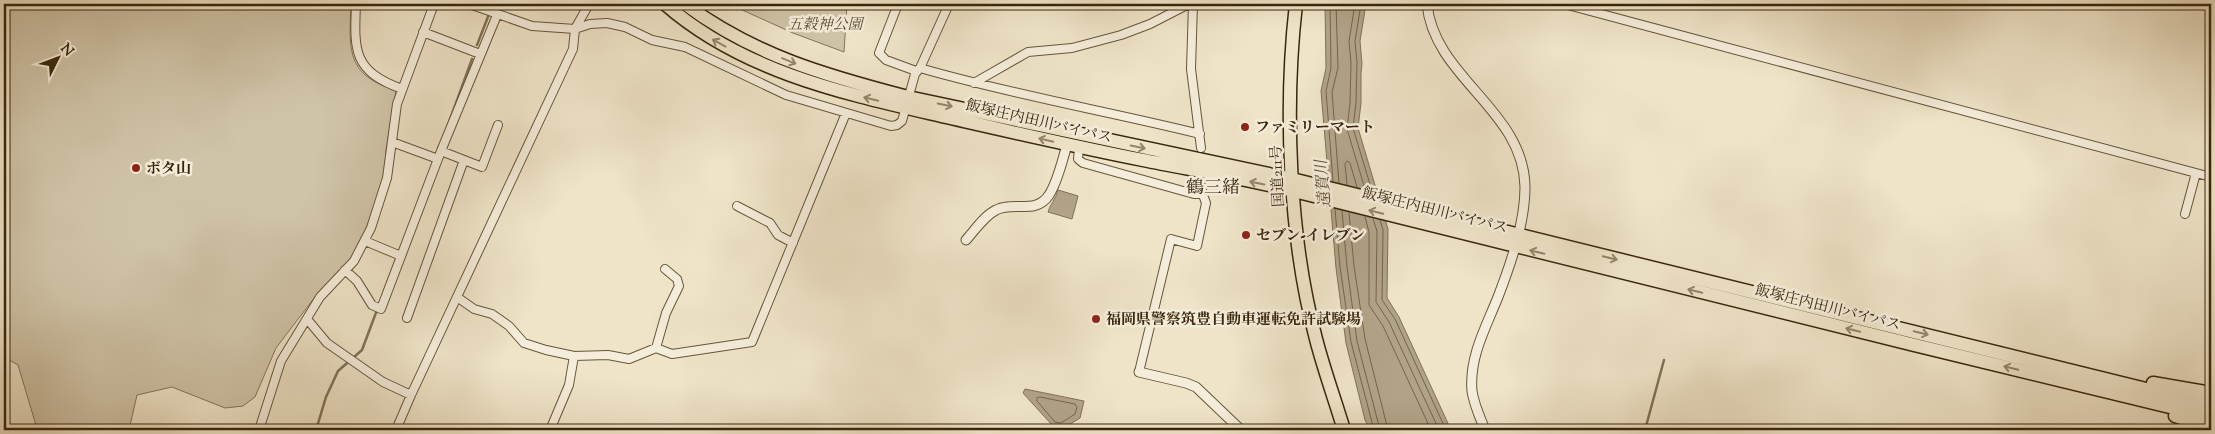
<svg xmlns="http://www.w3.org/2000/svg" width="2215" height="434" font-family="'Sorts Mill Goudy','Noto Serif JP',serif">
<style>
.green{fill:#d0c4a8;stroke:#84755a}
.water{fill:#b1a388;stroke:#817156}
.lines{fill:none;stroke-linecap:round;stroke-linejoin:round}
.shore{stroke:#75644a;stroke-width:1}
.stream{stroke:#817156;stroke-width:2.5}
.minor-tunnel{stroke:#cbbea2;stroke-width:8;stroke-dasharray:8 4;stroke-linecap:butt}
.minor-casing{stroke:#66563a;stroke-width:10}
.tertiary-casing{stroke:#66563a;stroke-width:11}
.trunk-casing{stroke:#39260b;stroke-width:15}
.minor{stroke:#f5eddb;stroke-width:8}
.tertiary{stroke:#f5eddb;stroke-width:9}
.trunk{stroke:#efe4c8;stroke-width:12}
.oneway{stroke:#94856a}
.poi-dot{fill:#8f2418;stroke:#f5eddb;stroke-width:2}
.labels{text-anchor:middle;stroke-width:5;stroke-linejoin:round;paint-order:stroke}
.park-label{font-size:15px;font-style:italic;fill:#5f4e32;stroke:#f5eddb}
.street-label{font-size:15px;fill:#39260b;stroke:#f5eddb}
.poi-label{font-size:15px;font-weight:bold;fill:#39260b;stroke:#f5eddb;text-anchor:start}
.water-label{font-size:16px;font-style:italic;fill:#5d4c30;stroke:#f5eddb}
.quarter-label{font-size:18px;fill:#39260b;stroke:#f5eddb}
</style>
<rect width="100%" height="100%" fill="#efe4c8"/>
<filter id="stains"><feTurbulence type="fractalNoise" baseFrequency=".004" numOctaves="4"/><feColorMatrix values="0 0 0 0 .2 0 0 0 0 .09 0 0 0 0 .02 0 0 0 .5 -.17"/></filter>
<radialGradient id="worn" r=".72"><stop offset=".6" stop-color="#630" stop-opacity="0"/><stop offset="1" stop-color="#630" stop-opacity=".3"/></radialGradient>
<path class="green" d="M4 4H351C349 49 346 76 396 90L386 150 384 179 360 245 347 264 318 293 276 348 255 397 243 406 225 408 172 387 137 395 129 430H35V422L18 365 4 357Z
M729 4H847L844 52 793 33Z"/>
<path class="water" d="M1325 4H1366L1360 41 1362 64 1361 73V103L1358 128 1388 229 1387 298 1399 317 1451 430H1370L1365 420 1346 343 1336 268 1321 91 1326 68Z
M1058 190 1078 196 1072 219 1048 212C1050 204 1056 199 1058 190Z
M1025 389 1084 401 1080 418 1062 429 1053 426 1023 393Z"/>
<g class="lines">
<path class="shore" d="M1330 4 1331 68 1326 91 1333 181
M1336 4 1338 68 1332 92 1339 183
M1355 4 1349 41 1351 63 1350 103 1347 129 1365 189
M1361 4 1355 41 1357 63 1356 103 1353 128 1372 191
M1347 185 1345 164 1347 161 1350 163 1357 187
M1335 209 1340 267 1351 342 1374 430
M1342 211 1347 267 1357 341 1380 430
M1349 213 1354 266 1365 339 1388 430
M1365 217 1369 232V305L1383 326 1431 430
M1373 219 1377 231 1376 302 1389 322 1439 430
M1380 220 1383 230 1382 300 1395 319 1446 430
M1040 397 1075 404 1077 407 1075 414 1061 423 1055 422 1037 401V398Z"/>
<path class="stream" d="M477 45 493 4
M448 125 472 59
M384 291 401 247
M316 430 326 397 338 371 362 350 377 310
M1645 430 1664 360"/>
<path class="minor-tunnel" d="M1201 148 1202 187"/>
<g class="minor-casing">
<path id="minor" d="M356 4C354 51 353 71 402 89
M469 4 532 26 575 29 590 24 607 23 625 27 652 40 685 47 786 95 891 126 897 125 902 121 915 74 920 68 949 4
M898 4 879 53 886 60 916 71
M1193 4 1191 69 1201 148
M1564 4 2211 177
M423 32 480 54
M920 68C1013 95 1107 111 1200 134
M974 83 1028 52 1072 48 1121 35 1150 24 1189 4
M392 142 438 159
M1079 148 1078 159 1083 163 1194 194H1199L1202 192
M441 151 482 167 498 125
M737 206 770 223 778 235 793 243
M2185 214 2196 173
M365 241 401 256
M345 270 357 281 372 305 381 309 441 151 497 15
M457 297 474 309 492 314 509 326 524 343 546 350 574 356 608 355 629 359 656 348 672 354 752 342 846 113
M407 318 464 160
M307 319 327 343 383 382 411 395
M656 348 666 313 679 286 677 279 665 269
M1139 372 1171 239 1197 246 1206 203 1202 192V187
M259 430 281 361 320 297 354 261 371 228 387 178 397 104 434 4
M396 430 411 395 573 49 575 29 589 4
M550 430 569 385 574 356"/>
</g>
<g class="tertiary-casing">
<path id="tertiary" d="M1427 4C1434 78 1524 110 1525 187 1525 223 1511 263 1498 297 1486 327 1469 357 1472 391 1474 405 1480 417 1485 430
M966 240C975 230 984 216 996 210 1013 201 1036 215 1049 195 1058 181 1062 161 1067 145
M1139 372 1186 383 1196 387 1241 430"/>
</g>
<g class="trunk-casing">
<path id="trunk" d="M665 4C744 73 847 94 946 117 1012 132 1077 147 1143 160 1193 170 1244 178 1294 191 1599 268 1905 343 2211 417
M685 4C753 55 827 76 908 97L1292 179 2211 405
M1296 4C1284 108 1289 238 1316 339 1324 370 1335 400 1344 430
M2153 383 2211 393
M2175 416 2211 427"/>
</g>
<use href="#minor" class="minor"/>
<use href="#tertiary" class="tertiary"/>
<use href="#trunk" class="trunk"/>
</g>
<defs><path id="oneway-shaft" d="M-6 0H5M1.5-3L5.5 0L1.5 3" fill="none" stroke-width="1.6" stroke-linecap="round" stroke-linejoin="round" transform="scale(1.25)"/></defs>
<g class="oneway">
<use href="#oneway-shaft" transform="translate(719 43) rotate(-151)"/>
<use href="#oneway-shaft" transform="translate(789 61) rotate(22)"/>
<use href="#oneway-shaft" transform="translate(871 99) rotate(-166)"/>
<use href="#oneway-shaft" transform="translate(945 105) rotate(12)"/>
<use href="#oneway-shaft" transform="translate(1046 140) rotate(-167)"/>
<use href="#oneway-shaft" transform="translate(1138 147) rotate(12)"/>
<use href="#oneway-shaft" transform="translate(1257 183) rotate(-169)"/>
<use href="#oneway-shaft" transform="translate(1376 212) rotate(-166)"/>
<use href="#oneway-shaft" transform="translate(1537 252) rotate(-166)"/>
<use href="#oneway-shaft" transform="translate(1610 258) rotate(14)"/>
<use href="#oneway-shaft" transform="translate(1695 291) rotate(-167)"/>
<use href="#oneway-shaft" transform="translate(1853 330) rotate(-166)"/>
<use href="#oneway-shaft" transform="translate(1921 333) rotate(13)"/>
<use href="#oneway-shaft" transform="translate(2011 368) rotate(-166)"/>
</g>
<g class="poi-dot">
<circle cx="1245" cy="127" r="5"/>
<circle cx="136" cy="168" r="5"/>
<circle cx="1246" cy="235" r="5"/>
<circle cx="1096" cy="319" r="5"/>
</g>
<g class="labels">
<g class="park-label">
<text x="825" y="29">五穀神公園</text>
</g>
<g class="street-label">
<text transform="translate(1039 121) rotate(13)" y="5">飯塚庄内田川バイパス</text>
<text transform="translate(1277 176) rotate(-93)" y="5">国道211号</text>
<text transform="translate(1435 210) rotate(14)" y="5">飯塚庄内田川バイパス</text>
<text transform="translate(1828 307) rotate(14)" y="5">飯塚庄内田川バイパス</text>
</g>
<g class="poi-label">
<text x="1255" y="132">ファミリーマート</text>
<text x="146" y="173">ボタ山</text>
<text x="1256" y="240">セブン-イレブン</text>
<text x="1106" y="324">福岡県警察筑豊自動車運転免許試験場</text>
</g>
<g class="water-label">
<text transform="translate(1322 184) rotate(-95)" y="6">遠賀川</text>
</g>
<g class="quarter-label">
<text x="1213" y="193">鶴三緒</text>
</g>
</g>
<rect width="2215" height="434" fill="none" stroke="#efe4c8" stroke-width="20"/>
<rect x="5" y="5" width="2205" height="424" fill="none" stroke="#39260b" stroke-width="2.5"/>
<rect x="10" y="10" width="2195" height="414" fill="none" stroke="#39260b"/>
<g transform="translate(58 58) rotate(48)" stroke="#f5eddb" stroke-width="4" paint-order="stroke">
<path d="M0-4L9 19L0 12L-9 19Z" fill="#39260b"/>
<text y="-8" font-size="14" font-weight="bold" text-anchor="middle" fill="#39260b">N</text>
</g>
<rect width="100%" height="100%" filter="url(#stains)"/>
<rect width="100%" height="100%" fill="url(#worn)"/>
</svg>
